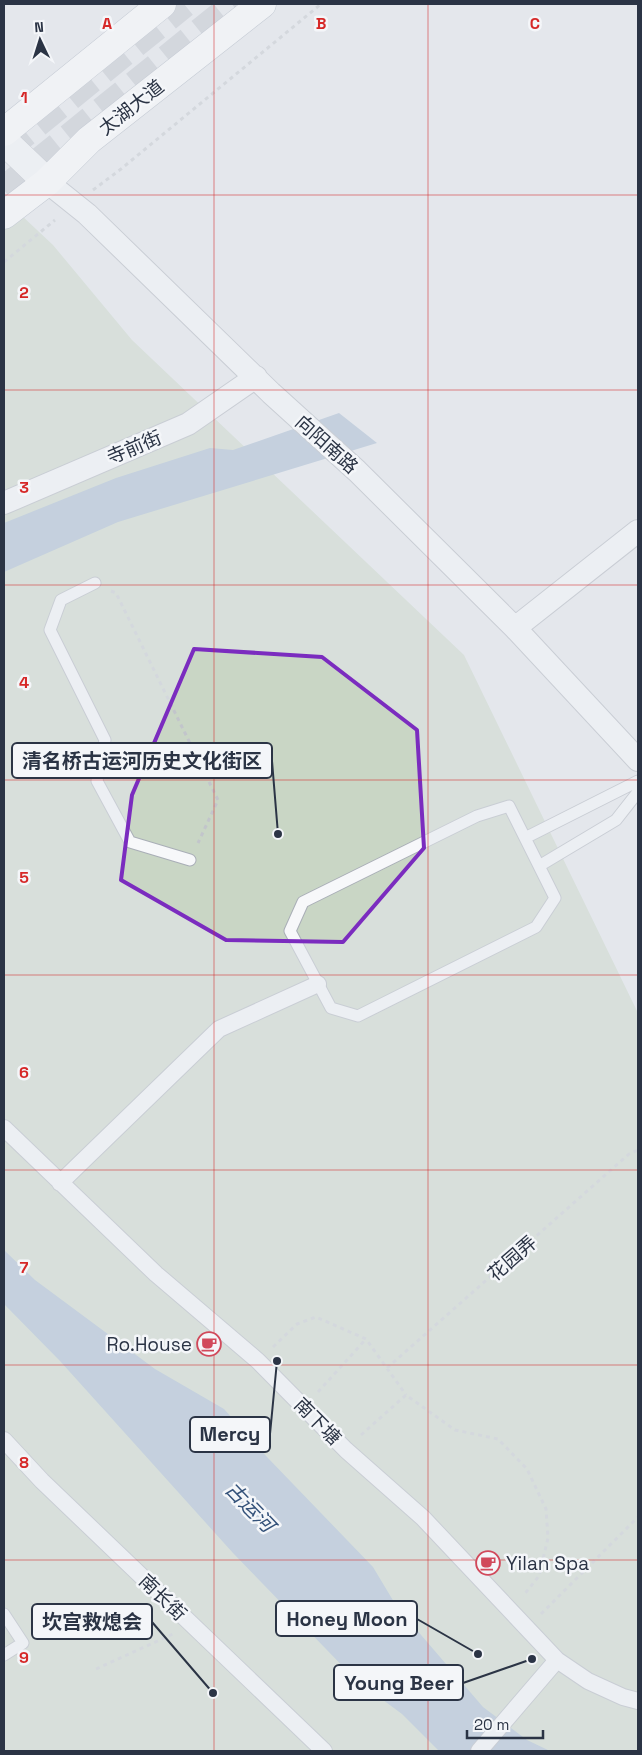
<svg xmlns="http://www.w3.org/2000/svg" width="642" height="1755" font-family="'Space Grotesk','Noto Sans SC',sans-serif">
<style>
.green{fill:#c9d6c5}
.water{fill:#9fb4cc}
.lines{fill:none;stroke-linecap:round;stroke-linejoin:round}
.trunk-tunnel{stroke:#bfc3cb;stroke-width:28;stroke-dasharray:28 14;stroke-linecap:butt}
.service-casing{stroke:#a9aeb7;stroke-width:13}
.pedestrian-casing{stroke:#a9aeb7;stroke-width:18}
.minor-casing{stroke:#a9aeb7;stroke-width:24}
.tertiary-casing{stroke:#a9aeb7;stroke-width:29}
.primary-casing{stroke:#a3abb8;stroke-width:29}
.path{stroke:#c2c5cb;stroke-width:3;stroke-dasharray:4 4;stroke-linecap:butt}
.service{stroke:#f7f8fa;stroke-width:11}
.pedestrian{stroke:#f7f8fa;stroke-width:16}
.minor{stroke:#f7f8fa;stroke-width:22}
.tertiary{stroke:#f7f8fa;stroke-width:28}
.primary{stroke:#fff;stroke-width:28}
.marked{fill:none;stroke:#7b2cbf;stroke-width:4;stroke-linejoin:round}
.grid{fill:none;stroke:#d62828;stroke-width:1;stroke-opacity:0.55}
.labels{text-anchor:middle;stroke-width:5;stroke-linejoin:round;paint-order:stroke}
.street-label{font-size:19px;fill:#2b3445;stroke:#f4f6f9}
.poi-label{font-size:19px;fill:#2b3445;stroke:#f4f6f9;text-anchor:end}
.water-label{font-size:20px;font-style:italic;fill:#34527a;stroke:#f4f6f9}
.grid-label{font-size:16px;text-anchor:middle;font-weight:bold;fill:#d62828;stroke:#f4f6f9;stroke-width:5;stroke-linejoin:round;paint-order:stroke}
.leader{fill:none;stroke:#2b3445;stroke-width:2}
.callout-dot{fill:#2b3445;stroke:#f4f6f9;stroke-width:2}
.callout{fill:#f4f6f9;stroke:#2b3445;stroke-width:2}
.callout-label{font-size:20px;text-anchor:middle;font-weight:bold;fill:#2b3445}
</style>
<rect width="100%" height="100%" fill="#e4e7ec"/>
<path class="green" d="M4 199 53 245 132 340 464 655 638 1013V1751H4Z"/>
<path class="water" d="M339 413 377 443 118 522 4 572V523L116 478 210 448 233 450Z
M4 1250 35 1280 155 1369 224 1409 267 1457 373 1567 397 1607 483 1707 527 1740 550 1751H439L402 1714 356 1680 326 1649 233 1553 60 1361 4 1304Z"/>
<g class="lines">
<path class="trunk-tunnel" d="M4 150 184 4
M4 190 235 4"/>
<g class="service-casing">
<path id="service" d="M95 583 61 600 50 630 105 740 97 781 130 842 190 860
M509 806 555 898 536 927 358 1016 331 1008 290 931 303 902 477 816Z
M525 838 638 781
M539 866 616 820 638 792
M4 1614 23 1643 4 1655"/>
</g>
<g class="pedestrian-casing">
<path id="pedestrian" d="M4 1128 156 1274 258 1361 346 1450 423 1518 557 1660 588 1681 623 1697 638 1701
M60 1183 219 1029 318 984
M4 1440 42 1481 324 1751
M479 1751 557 1660"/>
</g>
<g class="minor-casing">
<path id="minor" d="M47 182 87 214 271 393 357 471 515 628 638 760
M4 503 188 424 256 377
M515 628 638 531"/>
</g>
<g class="tertiary-casing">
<path id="tertiary" d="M4 141 47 182"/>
</g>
<g class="primary-casing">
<path id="primary" d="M4 132 162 4
M4 215 47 182 89 140 262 4"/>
</g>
<path class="path" d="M93 190 121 169 321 4
M4 262 55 220
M111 591 116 593 218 800 198 843
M273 1347 297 1324 316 1317 366 1339 406 1395
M387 1368 629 1154 638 1150
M318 1392 366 1339
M361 1435 406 1395 455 1430 498 1439 527 1469 546 1509 548 1538 539 1576 523 1596
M541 1614 638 1517
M96 1669 173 1634"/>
<use href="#service" class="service"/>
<use href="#pedestrian" class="pedestrian"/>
<use href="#minor" class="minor"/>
<use href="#tertiary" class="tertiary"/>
<use href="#primary" class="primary"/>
</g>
<path d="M0 0H642V1755H0ZM194 649 322 657 417 730 424 848 343 942 226 940 121 880 132 795Z" fill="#e4e7ec" fill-opacity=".55" fill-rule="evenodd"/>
<path class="marked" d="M194 649 322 657 417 730 424 848 343 942 226 940 121 880 132 795Z"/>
<path class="grid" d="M214 4V1751M428 4V1751M4 195H638M4 390H638M4 585H638M4 780H638M4 975H638M4 1170H638M4 1365H638M4 1560H638"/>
<defs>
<g id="cafe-ring" transform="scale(1.25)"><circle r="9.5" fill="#f4f6f9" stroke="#d1495b" stroke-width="1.5"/><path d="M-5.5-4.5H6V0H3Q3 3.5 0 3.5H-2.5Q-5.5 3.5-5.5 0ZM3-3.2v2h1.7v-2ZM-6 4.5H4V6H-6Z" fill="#d1495b"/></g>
</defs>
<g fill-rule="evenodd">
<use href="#cafe-ring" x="209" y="1344"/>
<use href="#cafe-ring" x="488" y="1563"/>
</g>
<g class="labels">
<g class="street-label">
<text transform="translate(131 107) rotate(-38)" y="7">太湖大道</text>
<text transform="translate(327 444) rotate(42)" y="7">向阳南路</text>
<text transform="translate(134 447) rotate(-23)" y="7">寺前街</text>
<text transform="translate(512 1258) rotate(-41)" y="7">花园弄</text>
<text transform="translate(318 1421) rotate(45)" y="7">南下塘</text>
<text transform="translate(163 1597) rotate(44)" y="7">南长街</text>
</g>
<g class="poi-label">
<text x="192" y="1351">Ro.House</text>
<text x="506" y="1570" text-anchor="start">Yilan Spa</text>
</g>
<g class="water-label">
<text transform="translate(250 1507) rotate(46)" y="7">古运河</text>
</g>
</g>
<g class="grid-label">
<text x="107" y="29">A</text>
<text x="321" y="29">B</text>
<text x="535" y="29">C</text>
<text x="24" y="103">1</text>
<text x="24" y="298">2</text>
<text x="24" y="493">3</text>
<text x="24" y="688">4</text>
<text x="24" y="883">5</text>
<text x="24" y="1078">6</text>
<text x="24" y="1273">7</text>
<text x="24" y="1468">8</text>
<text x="24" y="1663">9</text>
</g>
<path class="leader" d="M278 834L272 761M277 1361L270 1434M478 1654L417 1619M213 1693L152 1622M532 1659L463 1683"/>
<g class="callout-dot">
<circle cx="278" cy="834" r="5"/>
<circle cx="277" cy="1361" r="5"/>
<circle cx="478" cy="1654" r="5"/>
<circle cx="213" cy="1693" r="5"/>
<circle cx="532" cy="1659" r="5"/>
</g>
<g class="callout">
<rect x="12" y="743" width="260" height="35" rx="5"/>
<rect x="190" y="1417" width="80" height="35" rx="5"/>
<rect x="276" y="1601" width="141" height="35" rx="5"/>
<rect x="32" y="1604" width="120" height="35" rx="5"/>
<rect x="334" y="1665" width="129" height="35" rx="5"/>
</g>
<g class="callout-label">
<text x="142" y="768">清名桥古运河历史文化街区</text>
<text x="230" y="1441">Mercy</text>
<text x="347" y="1626">Honey Moon</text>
<text x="92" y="1629">坎宫救熄会</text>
<text x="399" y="1690">Young Beer</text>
</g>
<rect width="642" height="1755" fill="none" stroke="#2b3445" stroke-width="10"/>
<g transform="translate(40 40) rotate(356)" stroke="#f4f6f9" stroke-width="4" paint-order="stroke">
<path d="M0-4L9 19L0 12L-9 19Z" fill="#2b3445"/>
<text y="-8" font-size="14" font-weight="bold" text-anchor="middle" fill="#2b3445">N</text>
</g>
<path d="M467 1730v8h76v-8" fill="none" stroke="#2b3445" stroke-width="2.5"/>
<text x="474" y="1730" font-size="15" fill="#2b3445" stroke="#f4f6f9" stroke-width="4" paint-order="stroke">20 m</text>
</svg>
